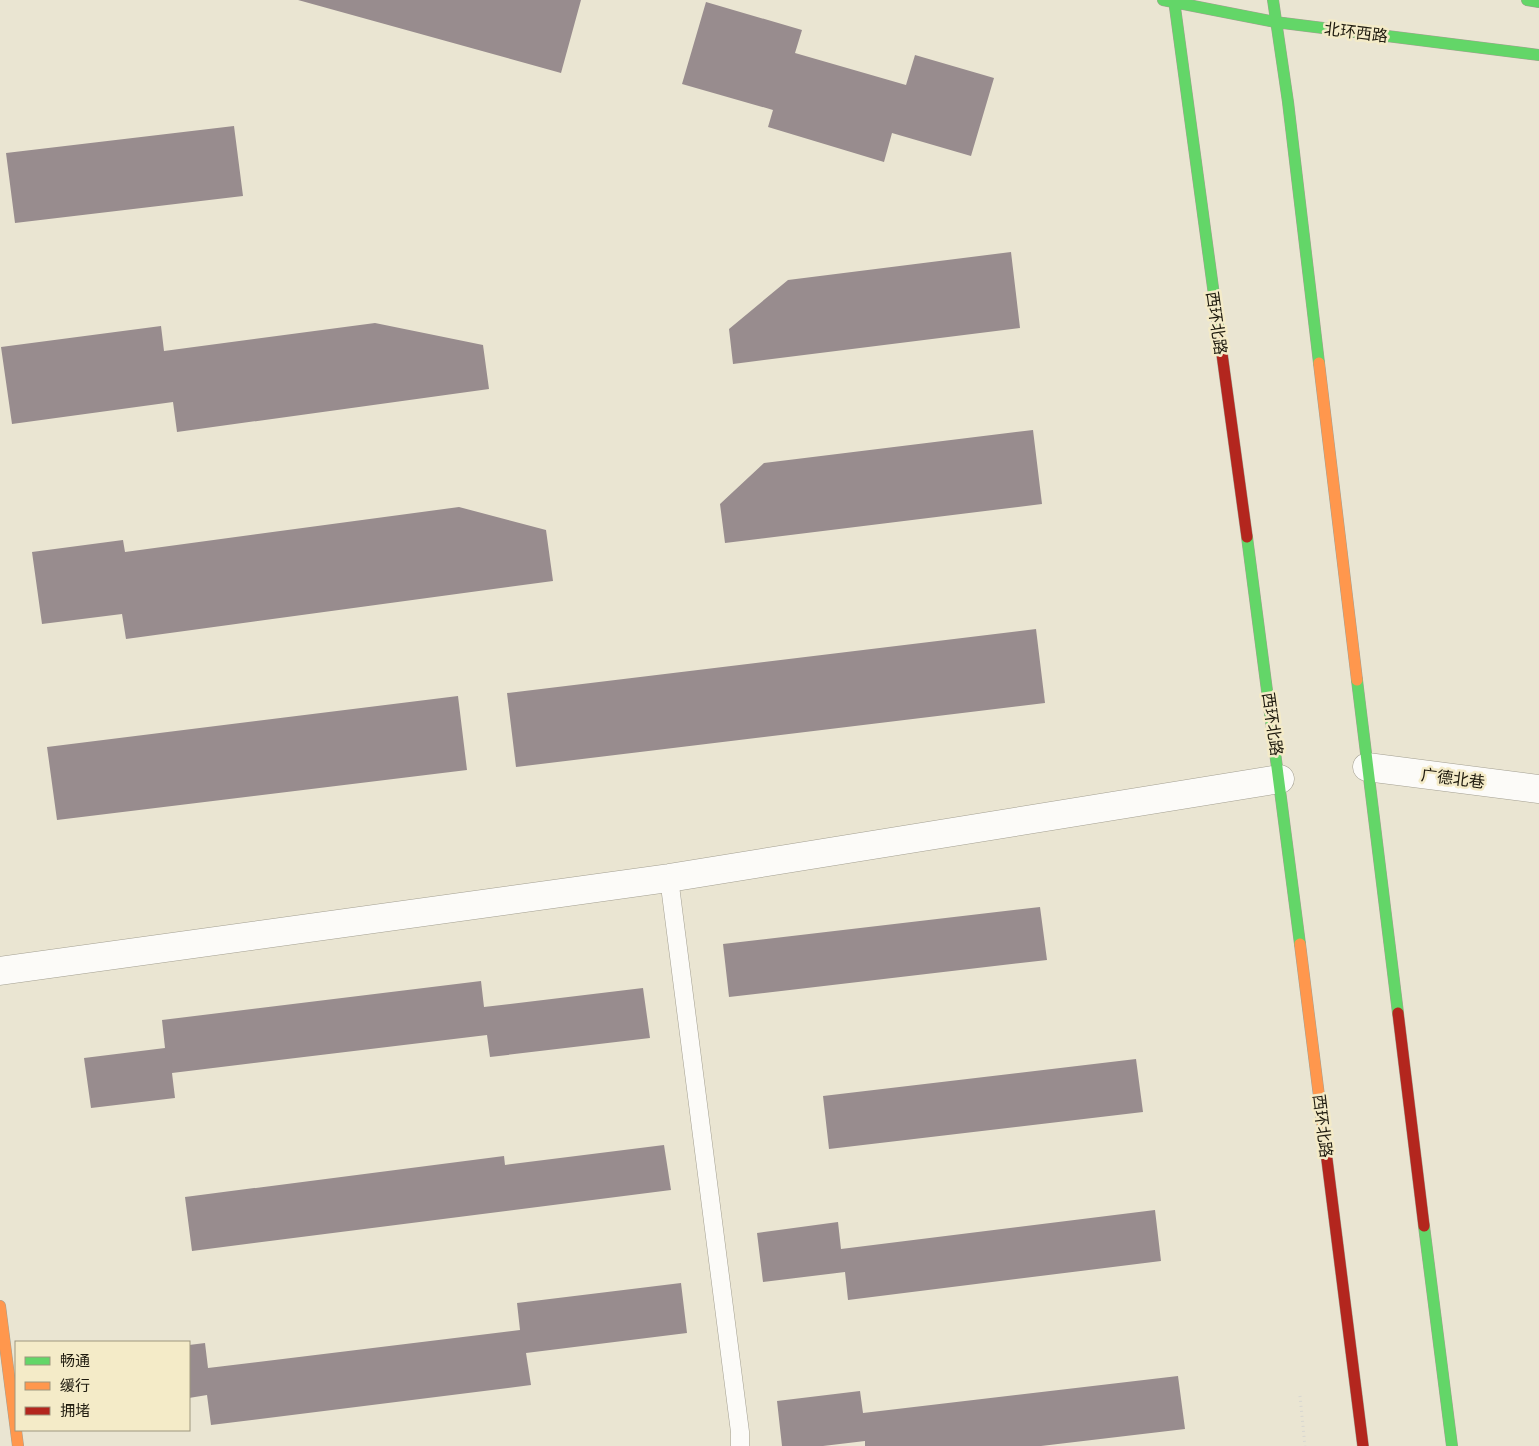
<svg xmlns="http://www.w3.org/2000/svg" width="1539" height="1446" font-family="'DejaVu Sans','Noto Sans SC',sans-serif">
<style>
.building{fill:#988c8e}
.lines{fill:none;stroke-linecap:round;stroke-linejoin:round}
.lane-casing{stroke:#a39f91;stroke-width:19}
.street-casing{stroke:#a39f91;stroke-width:29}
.fast-casing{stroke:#a39f91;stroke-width:12}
.slow-casing{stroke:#a39f91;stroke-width:12}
.jam-casing{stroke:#a39f91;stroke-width:12}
.path{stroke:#d8d7d1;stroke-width:3;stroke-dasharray:1 4;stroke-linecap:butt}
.lane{stroke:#fcfbf8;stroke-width:18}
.street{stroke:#fcfbf8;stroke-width:28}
.fast{stroke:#63d668;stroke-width:11}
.slow{stroke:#ff974d;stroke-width:11}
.jam{stroke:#b3261e;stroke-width:11}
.labels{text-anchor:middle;stroke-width:5;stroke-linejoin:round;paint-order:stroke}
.street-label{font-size:16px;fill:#1e1a0e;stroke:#f4ebc8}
</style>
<rect width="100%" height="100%" fill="#eae5d2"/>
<path class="building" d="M298 0H581L561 73Z
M706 2 802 30 795 53 906 85 915 55 994 78 971 156 892 133 884 162 768 127 773 110 682 84Z
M234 126 243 196 15 223 6 153Z
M1011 252 1020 328 733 364 729 329 788 280Z
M375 323 483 345 489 389 177 432 173 402 12 424 1 347 161 326 164 351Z
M1033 430 1042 504 725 543 720 504 764 463Z
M459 507 546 530 553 581 126 639 122 614 42 624 32 552 123 540 125 552Z
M1036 629 1045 703 516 767 507 693Z
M458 696 467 770 57 820 47 747Z
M1040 907 1047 960 729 997 723 944Z
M481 981 484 1007 643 988 650 1038 490 1057 487 1035 172 1073 175 1098 91 1108 84 1058 165 1048 162 1020Z
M1136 1059 1143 1112 829 1149 823 1096Z
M664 1145 671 1190 192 1251 185 1197 504 1156 505 1165Z
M1155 1210 1161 1261 848 1300 845 1272 763 1282 757 1233 838 1222 841 1249Z
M681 1283 687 1333 526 1353 531 1385 211 1425 207 1395 189 1398V1345L205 1343 208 1368 520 1330 517 1303Z
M1178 1376 1185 1429 1041 1446H865V1441L823 1446H782L777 1401 860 1391 863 1413Z"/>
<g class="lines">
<g class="lane-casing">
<path id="lane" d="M669 878 740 1432V1446"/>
</g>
<g class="street-casing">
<path id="street" d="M1367 767 1539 789
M0 971 669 878 1280 779"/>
</g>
<g class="fast-casing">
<path id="fast" d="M1163 0 1275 22 1539 55
M1174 0 1219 332
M1273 0 1288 102 1319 363
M1527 0 1539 2
M1247 537 1300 944
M1357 680 1398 1013
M1424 1226 1452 1446"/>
</g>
<g class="slow-casing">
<path id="slow" d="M1319 363 1357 680
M1300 944 1324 1136
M0 1306 18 1446"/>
</g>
<g class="jam-casing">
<path id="jam" d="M1219 332 1247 537
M1398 1013 1424 1226
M1324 1136 1363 1446"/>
</g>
<path class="path" d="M1300 1396 1305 1446"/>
<use href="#lane" class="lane"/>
<use href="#street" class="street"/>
<use href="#fast" class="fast"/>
<use href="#slow" class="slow"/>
<use href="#jam" class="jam"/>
</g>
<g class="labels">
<g class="street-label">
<text transform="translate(1356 32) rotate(7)" y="6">北环西路</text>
<text transform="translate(1217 323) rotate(82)" y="6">西环北路</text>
<text transform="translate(1273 724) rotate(82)" y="6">西环北路</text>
<text transform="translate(1453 778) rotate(7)" y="6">广德北巷</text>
<text transform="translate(1323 1126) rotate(83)" y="6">西环北路</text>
</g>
</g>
<rect x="15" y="1341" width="175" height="90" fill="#f4ebc8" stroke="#9e977e"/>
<rect x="25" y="1357" width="25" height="8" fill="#63d668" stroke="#9e977e"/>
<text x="60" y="1366" font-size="15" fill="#1e1a0e">畅通</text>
<rect x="25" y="1382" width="25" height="8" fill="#ff974d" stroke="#9e977e"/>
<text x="60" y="1391" font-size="15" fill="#1e1a0e">缓行</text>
<rect x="25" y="1407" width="25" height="8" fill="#b3261e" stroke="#9e977e"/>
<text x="60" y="1416" font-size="15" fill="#1e1a0e">拥堵</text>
</svg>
